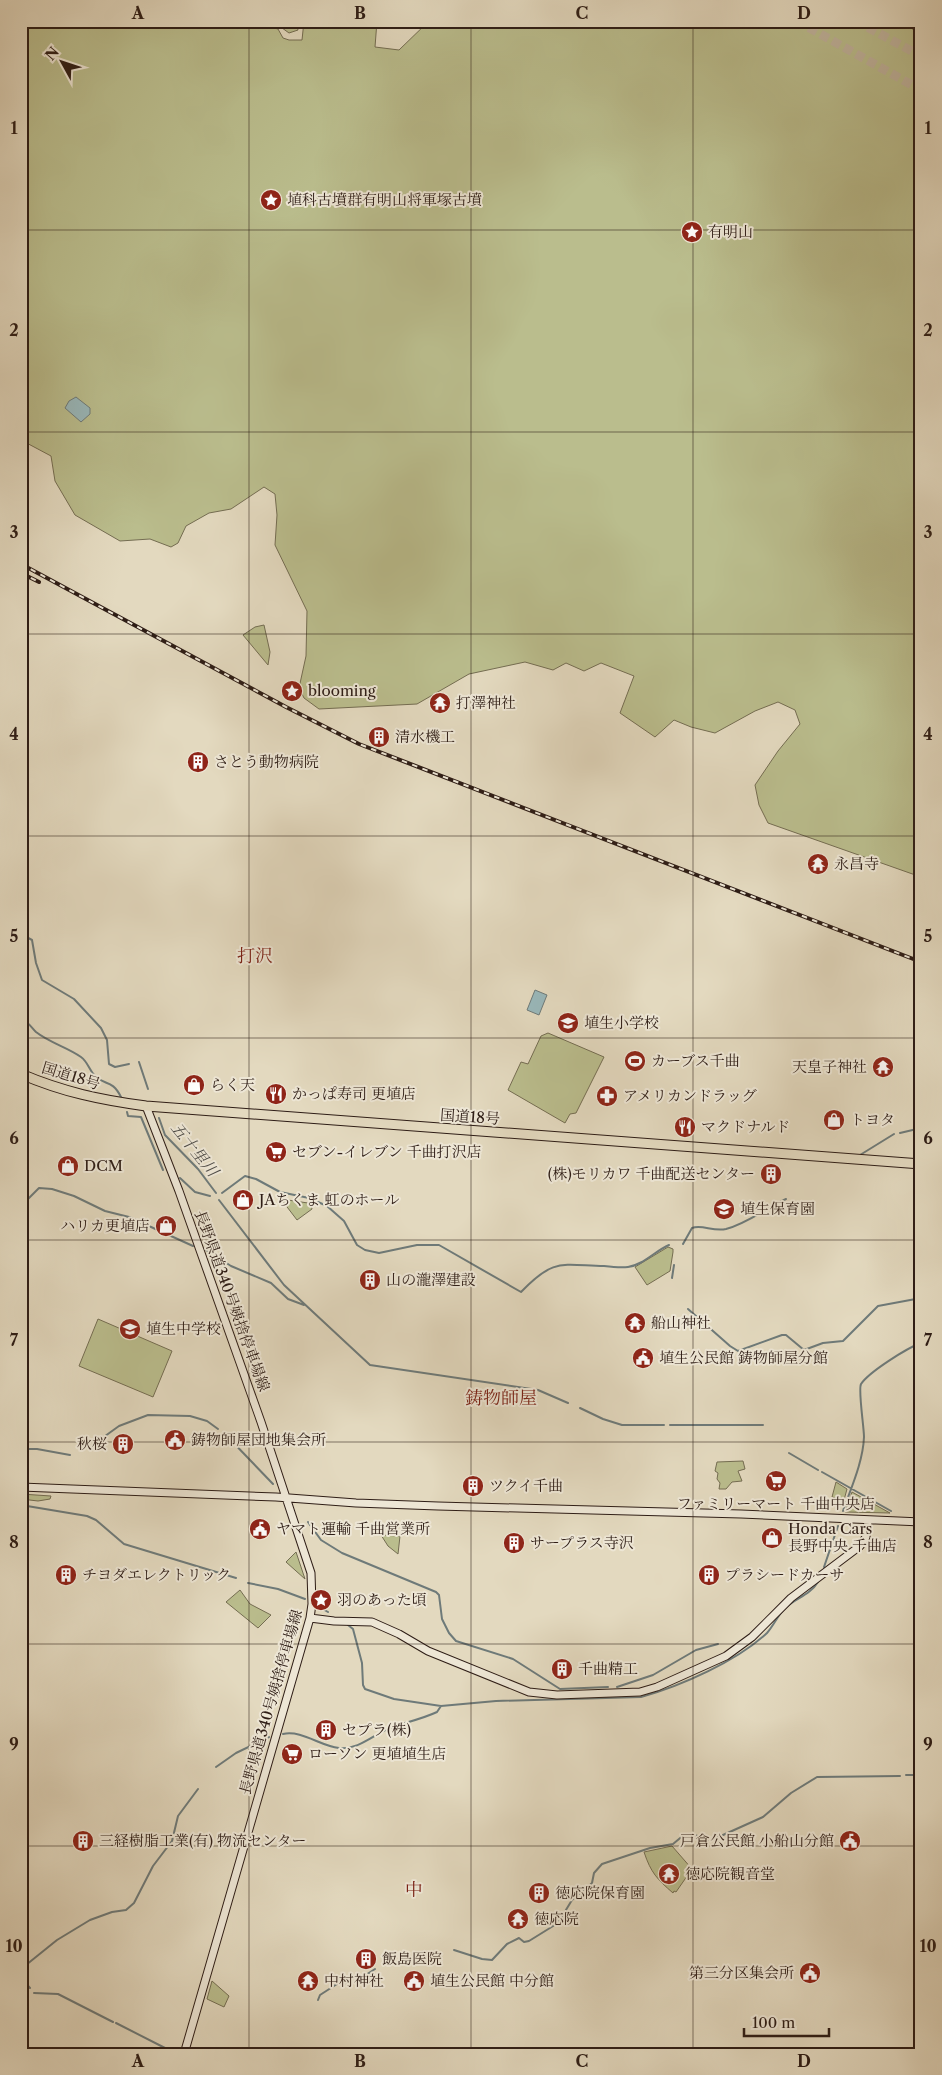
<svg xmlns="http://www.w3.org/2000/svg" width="942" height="2075" font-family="'Libre Caslon Text','Noto Serif JP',serif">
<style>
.green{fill:#babd8d;stroke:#746d52}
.water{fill:#99b8bb;stroke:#6e7a79}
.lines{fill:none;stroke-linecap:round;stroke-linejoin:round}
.stream{stroke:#6e7a79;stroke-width:2}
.highway-tunnel{stroke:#bfb39d;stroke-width:9;stroke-dasharray:9 4.5;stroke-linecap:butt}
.secondary-casing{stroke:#2e1d16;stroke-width:9}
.highway-casing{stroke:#2e1d16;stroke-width:11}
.secondary{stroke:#ede6d5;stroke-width:7}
.highway{stroke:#e3d9bf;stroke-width:9}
.rail-casing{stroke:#2e1d16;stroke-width:4}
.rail{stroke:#ede6d5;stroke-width:2;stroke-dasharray:5.5;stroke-linecap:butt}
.grid{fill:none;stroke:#2e1d16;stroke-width:1;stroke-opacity:0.55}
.labels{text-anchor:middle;stroke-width:4;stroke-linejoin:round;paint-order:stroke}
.poi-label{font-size:15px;fill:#2e1d16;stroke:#ede6d5;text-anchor:start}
.street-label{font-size:15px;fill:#2e1d16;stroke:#ede6d5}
.water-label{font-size:16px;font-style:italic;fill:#4e4c48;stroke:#ede6d5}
.quarter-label{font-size:18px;fill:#7a1f14;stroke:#ede6d5}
.neatline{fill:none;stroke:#2e1d16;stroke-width:2}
.grid-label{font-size:16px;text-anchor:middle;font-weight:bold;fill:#2e1d16}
</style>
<rect width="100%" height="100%" fill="#e3d9bf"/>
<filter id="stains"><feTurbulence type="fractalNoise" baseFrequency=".004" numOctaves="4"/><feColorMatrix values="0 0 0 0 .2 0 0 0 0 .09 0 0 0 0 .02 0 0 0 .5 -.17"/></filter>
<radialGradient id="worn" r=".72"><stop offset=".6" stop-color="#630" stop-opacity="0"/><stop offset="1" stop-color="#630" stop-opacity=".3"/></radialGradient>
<path class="green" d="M23 21H262L263 25 278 29 283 38 289 40H302L304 21H377L375 47 399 50 429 21H901L921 35V877L768 823 759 805 755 785 778 751 800 724 795 710 778 702 755 711 715 733 691 727 674 720 655 737 620 713 634 676 601 663 584 671 566 663 553 670 525 662 469 674 417 704 319 709 304 698 299 688 306 656 307 611 275 545 277 515 275 494 264 487 231 509 209 513 186 526 178 543 171 547 150 539 120 541 75 515 55 481 51 456 21 440Z
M269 21H299L297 25 298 30 289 33 278 25 270 23Z
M264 625 270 652 268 665 243 635 255 627Z
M548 1033 604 1057 576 1113 570 1114 565 1123 508 1090 521 1062 528 1064 541 1036Z
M281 1199 308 1203 311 1204 312 1209 297 1220Z
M668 1247 673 1249V1252L670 1271 647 1285 635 1267Z
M98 1319 172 1351 153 1397 79 1366Z
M743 1461 745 1469 738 1471 742 1481 732 1482 726 1489H719L720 1483 717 1479 718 1473 715 1471 717 1462Z
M836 1482 847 1489 844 1500 832 1497Z
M852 1492 890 1513 845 1512Z
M21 1494 51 1496 50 1499 38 1501 21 1499Z
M381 1535 400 1536 398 1554 388 1546Z
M296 1552 305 1579 286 1562Z
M240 1590 250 1604 271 1615 258 1628 226 1602Z
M672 1846 692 1869 676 1892 674 1891 673 1893C657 1879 651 1873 644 1852Z
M212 1981 229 1996 224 2007 207 1999Z"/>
<path class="water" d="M76 397 90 408V414L81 422 65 408 69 401Z
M535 990 547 995 539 1015 527 1010Z"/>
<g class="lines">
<path class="stream" d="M21 934 32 940 36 963 42 980 74 999 101 1028 107 1040 109 1064 115 1067 129 1064
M21 1020C28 1021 31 1027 36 1032 50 1043 67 1047 81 1057 88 1062 89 1070 95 1076 105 1086 112 1079 121 1097
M139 1062 148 1089
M127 1112 128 1116 141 1117 163 1170
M159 1118 165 1135 198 1169 216 1193
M900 1133 921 1128
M860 1155 894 1134
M180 1178 195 1192 210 1196
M222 1193 245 1176 256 1179 280 1192 309 1198 327 1206 344 1221 357 1245 365 1250 379 1253 417 1245H439L521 1292C554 1258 560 1265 604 1266 612 1267 620 1268 628 1267 643 1265 655 1251 669 1245
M219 1200 284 1285 370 1365 538 1390 568 1403
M21 1206 39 1188 52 1189 74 1196 105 1211 129 1217 193 1246
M683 1244 692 1228C702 1224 713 1232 726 1229 748 1223 766 1208 786 1199
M206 1250 231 1266 271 1283 288 1299 304 1305
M672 1278 674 1265
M688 1309 730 1346 738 1351 782 1335H786L804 1350 823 1343 843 1341 878 1306 921 1298
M580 1408 603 1419 622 1425H664
M670 1425H763
M224 1433 273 1484
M101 1439 119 1426 148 1415 190 1416 207 1421 218 1429
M21 1449H37L70 1455
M789 1453 818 1470
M822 1472 891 1511
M21 1505 87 1516 96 1520 124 1544 236 1578
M843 1511C851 1488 863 1462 864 1437 864 1427 858 1390 861 1384 869 1372 907 1348 921 1343
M308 1522 321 1540 342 1553 436 1592 439 1595 442 1619 449 1633 456 1641 513 1659 560 1689 608 1687
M824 1567 838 1526
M248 1583 278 1589 305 1599
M319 1607 328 1612
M348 1625 353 1629 362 1663 363 1685 365 1689 394 1699 441 1706 496 1701 641 1697C681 1686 737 1661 767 1633 774 1625 778 1615 785 1608 796 1598 810 1595 818 1582
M617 1687 653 1675 696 1650 718 1644
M283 1734C302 1730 320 1746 339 1748 359 1750 374 1734 392 1727 407 1722 422 1719 437 1712L441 1706
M216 1767 236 1753 269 1737
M906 1775H921
M723 1835 763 1817 791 1793 817 1777 900 1776
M454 1950 482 1959 492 1960 507 1944 519 1938 524 1942 529 1941 558 1923 572 1900 592 1883 594 1873 602 1864 650 1848 673 1844 685 1834H692L708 1840 719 1837
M21 1969 57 1940 90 1920 112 1912 126 1910 134 1903 153 1866 172 1841 178 1816 198 1789
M21 1978 30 1988
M34 1993 58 1994 113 2022
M318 2000 320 1995 337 1984 355 1982 375 1969
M116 2023 167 2049"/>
<path class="highway-tunnel" d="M797 21 921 90
M856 21 921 56"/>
<g class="secondary-casing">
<path id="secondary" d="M146 1106 179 1191 261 1422 311 1573 312 1604 310 1618 184 2054
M21 1487 276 1497 356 1503 438 1506 741 1514 921 1522
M310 1618 334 1621 372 1622 399 1634 428 1651 529 1692 557 1695 640 1692 657 1687 726 1656 752 1637 791 1598 860 1546 866 1537 868 1521"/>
</g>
<g class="highway-casing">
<path id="highway" d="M21 1074C63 1092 101 1100 146 1106L921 1164"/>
</g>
<use href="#secondary" class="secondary"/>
<use href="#highway" class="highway"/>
<g class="rail-casing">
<path id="rail" d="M21 564 286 707 359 744 921 962
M21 573 39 582"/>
</g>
<use href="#rail" class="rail"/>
</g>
<path class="grid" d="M249 21V2054M471 21V2054M693 21V2054M21 230H921M21 432H921M21 634H921M21 836H921M21 1038H921M21 1240H921M21 1442H921M21 1644H921M21 1846H921"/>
<defs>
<g id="sight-disc" transform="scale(1.125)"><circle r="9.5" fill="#8f2418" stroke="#ede6d5"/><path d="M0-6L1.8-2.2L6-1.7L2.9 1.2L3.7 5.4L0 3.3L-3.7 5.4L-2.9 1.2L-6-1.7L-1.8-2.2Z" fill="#fff"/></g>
<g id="temple-disc" transform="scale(1.125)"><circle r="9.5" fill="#8f2418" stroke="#ede6d5"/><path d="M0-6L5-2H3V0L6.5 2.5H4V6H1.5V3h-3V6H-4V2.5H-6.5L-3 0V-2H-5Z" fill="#fff"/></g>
<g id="building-disc" transform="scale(1.125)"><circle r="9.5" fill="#8f2418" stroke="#ede6d5"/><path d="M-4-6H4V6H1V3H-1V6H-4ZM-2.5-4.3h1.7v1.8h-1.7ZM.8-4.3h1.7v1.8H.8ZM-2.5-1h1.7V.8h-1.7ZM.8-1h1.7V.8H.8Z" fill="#fff"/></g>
<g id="school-disc" transform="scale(1.125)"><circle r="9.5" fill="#8f2418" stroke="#ede6d5"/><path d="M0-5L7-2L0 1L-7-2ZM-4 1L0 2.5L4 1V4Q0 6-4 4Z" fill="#fff"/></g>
<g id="stadium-disc" transform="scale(1.125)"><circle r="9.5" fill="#8f2418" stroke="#ede6d5"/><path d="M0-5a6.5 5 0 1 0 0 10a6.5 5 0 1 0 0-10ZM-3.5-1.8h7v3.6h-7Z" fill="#fff"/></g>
<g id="shop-disc" transform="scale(1.125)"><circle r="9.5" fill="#8f2418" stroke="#ede6d5"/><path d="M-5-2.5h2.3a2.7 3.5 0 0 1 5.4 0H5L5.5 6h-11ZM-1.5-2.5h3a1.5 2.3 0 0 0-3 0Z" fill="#fff"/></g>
<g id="restaurant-disc" transform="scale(1.125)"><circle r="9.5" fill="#8f2418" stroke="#ede6d5"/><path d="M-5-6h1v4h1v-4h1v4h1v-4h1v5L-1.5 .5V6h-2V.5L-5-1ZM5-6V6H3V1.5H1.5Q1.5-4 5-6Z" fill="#fff"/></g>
<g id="pharmacy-disc" transform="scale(1.125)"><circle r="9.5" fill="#8f2418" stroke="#ede6d5"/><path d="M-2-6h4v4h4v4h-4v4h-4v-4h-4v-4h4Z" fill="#fff"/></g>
<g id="supermarket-disc" transform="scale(1.125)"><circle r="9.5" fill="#8f2418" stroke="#ede6d5"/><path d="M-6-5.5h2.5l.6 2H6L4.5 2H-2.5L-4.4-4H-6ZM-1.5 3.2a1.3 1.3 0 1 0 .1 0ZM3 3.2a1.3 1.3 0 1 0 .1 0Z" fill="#fff"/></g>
<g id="civic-disc" transform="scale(1.125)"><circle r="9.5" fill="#8f2418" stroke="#ede6d5"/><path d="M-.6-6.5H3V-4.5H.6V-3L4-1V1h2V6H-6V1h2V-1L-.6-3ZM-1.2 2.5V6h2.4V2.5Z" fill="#fff"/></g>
</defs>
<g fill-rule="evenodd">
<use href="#sight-disc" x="271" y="200"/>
<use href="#sight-disc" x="692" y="232"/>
<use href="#sight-disc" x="292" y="691"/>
<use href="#temple-disc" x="440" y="703"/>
<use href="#building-disc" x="379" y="737"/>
<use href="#building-disc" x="198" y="762"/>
<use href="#temple-disc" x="818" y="864"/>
<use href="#school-disc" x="568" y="1023"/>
<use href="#stadium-disc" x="635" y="1061"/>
<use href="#temple-disc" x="883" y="1067"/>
<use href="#shop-disc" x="194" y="1085"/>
<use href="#restaurant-disc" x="276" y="1094"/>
<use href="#pharmacy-disc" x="607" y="1096"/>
<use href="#shop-disc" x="834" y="1120"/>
<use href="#restaurant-disc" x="685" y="1127"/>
<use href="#supermarket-disc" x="276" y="1152"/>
<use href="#shop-disc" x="68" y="1166"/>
<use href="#building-disc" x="771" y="1174"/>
<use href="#shop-disc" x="243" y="1200"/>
<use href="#school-disc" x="724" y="1209"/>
<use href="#shop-disc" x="166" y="1226"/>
<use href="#building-disc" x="370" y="1280"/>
<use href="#temple-disc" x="635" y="1323"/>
<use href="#school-disc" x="130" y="1329"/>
<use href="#civic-disc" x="643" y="1358"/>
<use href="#civic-disc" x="175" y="1440"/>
<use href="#building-disc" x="123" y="1444"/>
<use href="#supermarket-disc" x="776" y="1481"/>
<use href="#building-disc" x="473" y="1486"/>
<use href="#civic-disc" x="260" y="1529"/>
<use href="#shop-disc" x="772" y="1538"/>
<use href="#building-disc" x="514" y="1543"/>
<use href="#building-disc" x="66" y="1575"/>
<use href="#building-disc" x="709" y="1575"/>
<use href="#sight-disc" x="321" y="1600"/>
<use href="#building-disc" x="562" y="1669"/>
<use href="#building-disc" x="326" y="1730"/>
<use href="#supermarket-disc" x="292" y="1754"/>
<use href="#building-disc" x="83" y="1841"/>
<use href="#civic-disc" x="850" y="1841"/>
<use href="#temple-disc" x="669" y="1874"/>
<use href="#building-disc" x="539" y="1893"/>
<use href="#temple-disc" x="518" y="1919"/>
<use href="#building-disc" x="366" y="1959"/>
<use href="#civic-disc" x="810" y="1973"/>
<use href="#temple-disc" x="308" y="1981"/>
<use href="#civic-disc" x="414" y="1981"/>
</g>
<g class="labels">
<g class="poi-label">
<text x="287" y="205">埴科古墳群有明山将軍塚古墳</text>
<text x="708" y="237">有明山</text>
<text x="308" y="696">blooming</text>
<text x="456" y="708">打澤神社</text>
<text x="395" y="742">清水機工</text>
<text x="214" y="767">さとう動物病院</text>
<text x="834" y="869">永昌寺</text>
<text x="584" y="1028">埴生小学校</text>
<text x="651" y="1066">カーブス千曲</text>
<text x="867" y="1072" text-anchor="end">天皇子神社</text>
<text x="210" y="1090">らく天</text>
<text x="292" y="1099">かっぱ寿司 更埴店</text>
<text x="623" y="1101">アメリカンドラッグ</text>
<text x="850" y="1125">トヨタ</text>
<text x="701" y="1132">マクドナルド</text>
<text x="292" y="1157">セブン-イレブン 千曲打沢店</text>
<text x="84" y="1171">DCM</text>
<text x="755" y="1179" text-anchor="end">(株)モリカワ 千曲配送センター</text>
<text x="259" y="1205">JAちくま 虹のホール</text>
<text x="740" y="1214">埴生保育園</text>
<text x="150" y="1231" text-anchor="end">ハリカ更埴店</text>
<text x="386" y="1285">山の瀧澤建設</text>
<text x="651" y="1328">船山神社</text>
<text x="146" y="1334">埴生中学校</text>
<text x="659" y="1363">埴生公民館 鋳物師屋分館</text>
<text x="191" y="1445">鋳物師屋団地集会所</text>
<text x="107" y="1449" text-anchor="end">秋桜</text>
<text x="489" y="1491">ツクイ千曲</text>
<text x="776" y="1509" text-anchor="middle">ファミリーマート 千曲中央店</text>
<text x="276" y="1534">ヤマト運輸 千曲営業所</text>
<text x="788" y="1534">Honda Cars<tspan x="788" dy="17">長野中央 千曲店</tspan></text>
<text x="530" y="1548">サープラス寺沢</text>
<text x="82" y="1580">チヨダエレクトリック</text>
<text x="725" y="1580">プラシードカーサ</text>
<text x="337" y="1605">羽のあった頃</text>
<text x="578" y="1674">千曲精工</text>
<text x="342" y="1735">セプラ(株)</text>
<text x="308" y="1759">ローソン 更埴埴生店</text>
<text x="99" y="1846">三経樹脂工業(有) 物流センター</text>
<text x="834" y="1846" text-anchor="end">戸倉公民館 小船山分館</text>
<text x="685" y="1879">徳応院観音堂</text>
<text x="555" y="1898">徳応院保育園</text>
<text x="534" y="1924">徳応院</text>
<text x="382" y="1964">飯島医院</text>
<text x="794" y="1978" text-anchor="end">第三分区集会所</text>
<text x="324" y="1986">中村神社</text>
<text x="430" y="1986">埴生公民館 中分館</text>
</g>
<g class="street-label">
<text transform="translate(71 1076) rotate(17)" y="5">国道18号</text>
<text transform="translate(470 1117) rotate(4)" y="5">国道18号</text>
<text transform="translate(232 1301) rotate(70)" y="5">長野県道340号姨捨停車場線</text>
<text transform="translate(271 1702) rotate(-74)" y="5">長野県道340号姨捨停車場線</text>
</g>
<g class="water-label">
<text transform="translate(195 1149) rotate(51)" y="6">五十里川</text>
</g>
<g class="quarter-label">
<text x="255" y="962">打沢</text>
<text x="501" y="1404">鋳物師屋</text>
<text x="414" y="1896">中</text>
</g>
</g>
<rect width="942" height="2075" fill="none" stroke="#e3d9bf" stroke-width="55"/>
<g transform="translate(62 62) rotate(310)" stroke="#ede6d5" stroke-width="4" paint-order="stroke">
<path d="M0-4L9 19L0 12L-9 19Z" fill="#2e1d16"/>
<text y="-8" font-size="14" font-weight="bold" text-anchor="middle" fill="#2e1d16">N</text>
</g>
<path d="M744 2028v8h85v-8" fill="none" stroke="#2e1d16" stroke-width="2.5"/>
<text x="752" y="2028" font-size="15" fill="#2e1d16" stroke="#ede6d5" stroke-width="4" paint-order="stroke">100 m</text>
<rect x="28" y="28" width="886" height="2020" class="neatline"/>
<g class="grid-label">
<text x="138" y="19">A</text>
<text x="360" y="19">B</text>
<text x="582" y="19">C</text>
<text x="804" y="19">D</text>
<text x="14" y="134">1</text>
<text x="928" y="134">1</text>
<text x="14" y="336">2</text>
<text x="928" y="336">2</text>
<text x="14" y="538">3</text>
<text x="928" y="538">3</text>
<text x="14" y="740">4</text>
<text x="928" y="740">4</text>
<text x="14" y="942">5</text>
<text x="928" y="942">5</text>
<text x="14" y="1144">6</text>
<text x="928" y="1144">6</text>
<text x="14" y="1346">7</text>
<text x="928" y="1346">7</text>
<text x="14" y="1548">8</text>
<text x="928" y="1548">8</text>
<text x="14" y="1750">9</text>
<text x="928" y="1750">9</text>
<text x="14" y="1952">10</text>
<text x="928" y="1952">10</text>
<text x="138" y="2067">A</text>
<text x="360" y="2067">B</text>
<text x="582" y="2067">C</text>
<text x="804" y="2067">D</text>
</g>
<rect width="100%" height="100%" filter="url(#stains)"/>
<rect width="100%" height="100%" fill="url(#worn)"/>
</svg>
